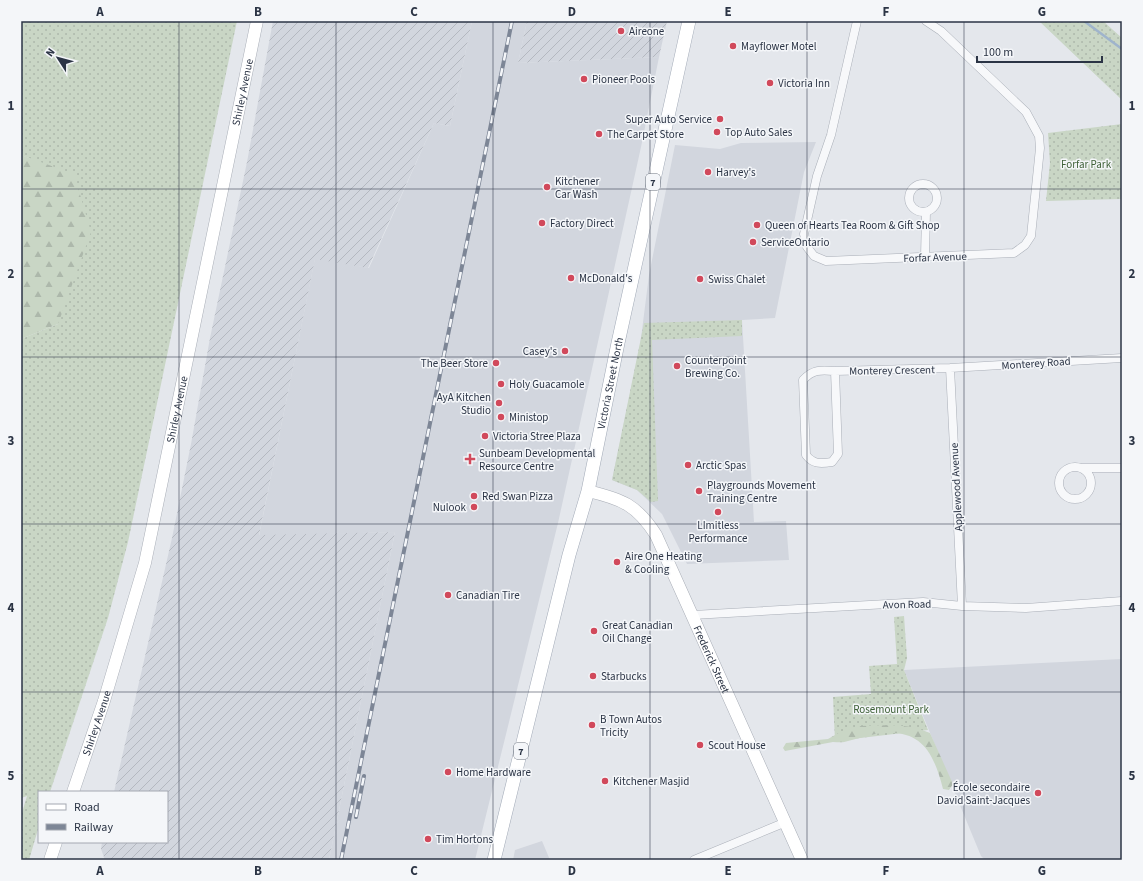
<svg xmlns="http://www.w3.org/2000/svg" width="1143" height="881" font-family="'Source Sans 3',sans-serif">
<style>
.built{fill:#d2d6de}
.industrial{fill:url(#industrial-furrows)}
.grass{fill:url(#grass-dots)}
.forest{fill:url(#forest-firs)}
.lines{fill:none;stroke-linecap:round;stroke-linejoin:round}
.stream{stroke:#9fb4cc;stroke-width:2.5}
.minor-casing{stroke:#a9aeb7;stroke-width:9}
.secondary-casing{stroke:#a9aeb7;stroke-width:13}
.primary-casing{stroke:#a3abb8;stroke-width:14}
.minor{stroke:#f7f8fa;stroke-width:8}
.secondary{stroke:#fff;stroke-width:12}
.primary{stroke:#fff;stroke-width:13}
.rail-casing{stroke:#7d8696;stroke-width:4}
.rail{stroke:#f4f6f9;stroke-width:2.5;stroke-dasharray:8;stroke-linecap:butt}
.grid{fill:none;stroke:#2b3445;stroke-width:1;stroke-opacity:0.55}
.poi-dot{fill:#d1495b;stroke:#f4f6f9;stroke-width:1.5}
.labels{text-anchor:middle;stroke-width:3;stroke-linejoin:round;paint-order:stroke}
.shield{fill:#f4f6f9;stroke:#676e7b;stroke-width:1}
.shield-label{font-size:10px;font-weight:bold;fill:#2b3445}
.poi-label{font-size:11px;fill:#2b3445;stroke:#f4f6f9;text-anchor:start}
.street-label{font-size:11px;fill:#2b3445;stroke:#f4f6f9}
.park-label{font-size:11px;fill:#3f6138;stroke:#f4f6f9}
.neatline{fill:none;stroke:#2b3445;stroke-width:1.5}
.grid-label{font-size:13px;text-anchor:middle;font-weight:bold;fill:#2b3445}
</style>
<defs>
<pattern id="industrial-furrows" width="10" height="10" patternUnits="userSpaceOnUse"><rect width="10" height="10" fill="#d2d6de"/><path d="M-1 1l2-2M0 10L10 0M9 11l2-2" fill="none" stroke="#b4b8c0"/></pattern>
<pattern id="grass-dots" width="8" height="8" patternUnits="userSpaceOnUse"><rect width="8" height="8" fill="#c9d6c5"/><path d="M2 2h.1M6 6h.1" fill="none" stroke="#adb8ab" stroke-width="1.8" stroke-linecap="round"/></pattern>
<pattern id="forest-firs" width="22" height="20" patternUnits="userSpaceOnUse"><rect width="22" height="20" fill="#c9d6c5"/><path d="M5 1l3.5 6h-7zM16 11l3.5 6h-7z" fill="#adb8ab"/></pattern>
</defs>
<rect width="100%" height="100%" fill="#e4e7ec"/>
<path class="built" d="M472 21H527L518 63 659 57 641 147 558 523 475 860H329L395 532 259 536 315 258 369 268 434 123 450 126Z
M816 142 804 172 775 318 742 320 754 522 786 521 789 560 687 564 662 514 637 490 612 480 640 346 649 275 675 145 720 149 741 143Z
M1122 659V860H985L981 856 904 670Z
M542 841 550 860H513L515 850Z"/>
<path class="industrial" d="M273 21H472L450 126 434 123 368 268 315 259 259 535 395 532 329 860H105L101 849 102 842H167V792H114L172 538 191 444 210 338 247 162Z
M527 21H667L659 57 518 63Z"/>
<path class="grass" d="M21 21H237L128 542 108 618 50 792H39V826L29 860H21V816L27 796 21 798V774H23L21 761V339L58 324 31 159 21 155Z
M1039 21H1103L1122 38V100Z
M1122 124V199L1046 201 1050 163 1048 133Z
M742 320V336L652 340 658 501 651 502 637 490 612 480 644 323Z
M904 616 907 658 904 670 928 730 835 741 833 697 871 694 869 666 897 664 894 617Z"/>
<path class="forest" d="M21 155 74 174 91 232 58 324 21 339Z
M861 726C884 725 908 723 930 733L953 784 949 790 943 789C933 750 920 727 875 734 866 736 857 739 848 741 843 743 838 742 833 742 817 745 801 748 785 751L783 748 786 743 828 739 842 731Z"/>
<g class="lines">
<path class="stream" d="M1084 21 1122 49"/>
<g class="minor-casing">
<path id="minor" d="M857 21 831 135 817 176 804 234 807 247 814 256 826 261 1014 253 1025 245 1031 236 1040 148 1039 136 1026 112 941 31 926 21
M909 198a14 14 0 1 1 28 0a14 14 0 1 1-28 0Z
M925 257 926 212
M950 368 962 606
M835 371 838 454 832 462C820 464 813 464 806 455L803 380C813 369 821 370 835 371L950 368 1122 358
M1059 483a16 16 0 1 1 32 0a16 16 0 1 1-32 0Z
M1082 468H1122
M693 615 923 602 962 606 1026 608 1122 601
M694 860 786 822"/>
</g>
<g class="secondary-casing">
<g id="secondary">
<path id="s1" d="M588 491C622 499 637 505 656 535L802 860"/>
<path id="s2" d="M73 792 104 701 145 563 257 21"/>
<path d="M50 860 56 842"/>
</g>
</g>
<g class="primary-casing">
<g id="primary">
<path id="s3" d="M494 860 569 555 588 491 618 343 689 21"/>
</g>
</g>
<use href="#minor" class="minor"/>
<use href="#secondary" class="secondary"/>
<use href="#primary" class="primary"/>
<g class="rail-casing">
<path id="rail" d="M356 817 364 776
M341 860 512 21"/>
</g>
<use href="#rail" class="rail"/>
</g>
<path class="grid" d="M179 21V860M336 21V860M493 21V860M650 21V860M807 21V860M964 21V860M21 189H1122M21 357H1122M21 524H1122M21 692H1122"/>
<g class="poi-dot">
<circle cx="621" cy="31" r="4"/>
<circle cx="733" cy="46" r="4"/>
<circle cx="584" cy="79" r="4"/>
<circle cx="770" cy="83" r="4"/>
<circle cx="720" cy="119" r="4"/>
<circle cx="717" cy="132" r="4"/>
<circle cx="599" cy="134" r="4"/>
<circle cx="708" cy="172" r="4"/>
<circle cx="547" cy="187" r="4"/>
<circle cx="542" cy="223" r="4"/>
<circle cx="757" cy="225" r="4"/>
<circle cx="753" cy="242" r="4"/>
<circle cx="571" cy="278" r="4"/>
<circle cx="700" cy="279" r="4"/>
<circle cx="565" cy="351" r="4"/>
<circle cx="496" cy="363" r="4"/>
<circle cx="677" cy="366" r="4"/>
<circle cx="501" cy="384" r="4"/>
<circle cx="499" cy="403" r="4"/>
<circle cx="501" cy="417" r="4"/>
<circle cx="485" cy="436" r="4"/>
<path d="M468 453h4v4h4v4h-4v4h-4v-4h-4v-4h4z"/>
<circle cx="688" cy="465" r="4"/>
<circle cx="699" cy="491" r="4"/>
<circle cx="474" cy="496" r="4"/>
<circle cx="474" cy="507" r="4"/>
<circle cx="718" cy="512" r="4"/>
<circle cx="617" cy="562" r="4"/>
<circle cx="448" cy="595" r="4"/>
<circle cx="594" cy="631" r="4"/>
<circle cx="593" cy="676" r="4"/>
<circle cx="592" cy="725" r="4"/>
<circle cx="700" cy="745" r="4"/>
<circle cx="448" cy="772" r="4"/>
<circle cx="605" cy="781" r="4"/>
<circle cx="1038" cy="793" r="4"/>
<circle cx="428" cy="839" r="4"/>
</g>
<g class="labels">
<g class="shield">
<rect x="646" y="174" width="14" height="16" rx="3"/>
<rect x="514" y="743" width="14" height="16" rx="3"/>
</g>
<g class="shield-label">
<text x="653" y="186">7</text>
<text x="521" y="755">7</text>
</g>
<g class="poi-label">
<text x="629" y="35">Aireone</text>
<text x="741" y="50">Mayflower Motel</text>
<text x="592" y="83">Pioneer Pools</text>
<text x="778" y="87">Victoria Inn</text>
<text x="712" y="123" text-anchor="end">Super Auto Service</text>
<text x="725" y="136">Top Auto Sales</text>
<text x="607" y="138">The Carpet Store</text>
<text x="716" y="176">Harvey's</text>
<text x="555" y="185">Kitchener<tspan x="555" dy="13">Car Wash</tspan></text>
<text x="550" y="227">Factory Direct</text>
<text x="765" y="229">Queen of Hearts Tea Room &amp; Gift Shop</text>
<text x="761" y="246">ServiceOntario</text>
<text x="579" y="282">McDonald's</text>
<text x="708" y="283">Swiss Chalet</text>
<text x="557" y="355" text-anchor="end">Casey's</text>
<text x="685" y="364">Counterpoint<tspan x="685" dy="13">Brewing Co.</tspan></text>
<text x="488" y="367" text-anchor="end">The Beer Store</text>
<text x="509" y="388">Holy Guacamole</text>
<text x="491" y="401" text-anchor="end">AyA Kitchen<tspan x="491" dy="13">Studio</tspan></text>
<text x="509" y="421">Ministop</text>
<text x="493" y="440">Victoria Stree Plaza</text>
<text x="479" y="457">Sunbeam Developmental<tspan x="479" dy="13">Resource Centre</tspan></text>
<text x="696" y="469">Arctic Spas</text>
<text x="707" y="489">Playgrounds Movement<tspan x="707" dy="13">Training Centre</tspan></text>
<text x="482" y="500">Red Swan Pizza</text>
<text x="466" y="511" text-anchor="end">Nulook</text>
<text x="718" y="529" text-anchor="middle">LImitless<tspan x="718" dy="13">Performance</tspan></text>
<text x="625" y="560">Aire One Heating<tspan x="625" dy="13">&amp; Cooling</tspan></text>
<text x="456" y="599">Canadian Tire</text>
<text x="602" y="629">Great Canadian<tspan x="602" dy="13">Oil Change</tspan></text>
<text x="601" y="680">Starbucks</text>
<text x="600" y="723">B Town Autos<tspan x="600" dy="13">Tricity</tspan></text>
<text x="708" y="749">Scout House</text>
<text x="456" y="776">Home Hardware</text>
<text x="613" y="785">Kitchener Masjid</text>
<text x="1030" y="791" text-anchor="end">École secondaire<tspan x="1030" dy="13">David Saint-Jacques</tspan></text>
<text x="436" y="843">Tim Hortons</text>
</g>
<g class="street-label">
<text dy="4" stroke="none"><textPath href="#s2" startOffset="721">Shirley Avenue</textPath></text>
<text transform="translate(935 257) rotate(-2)" y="4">Forfar Avenue</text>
<text transform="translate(1036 363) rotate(-4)" y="4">Monterey Road</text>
<text transform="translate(892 370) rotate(-1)" y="4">Monterey Crescent</text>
<text dy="4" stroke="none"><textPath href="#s3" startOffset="491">Victoria Street North</textPath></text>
<text dy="4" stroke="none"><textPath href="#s2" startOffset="397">Shirley Avenue</textPath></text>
<text transform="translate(956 487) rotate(-93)" y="4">Applewood Avenue</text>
<text transform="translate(907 604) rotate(-1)" y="4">Avon Road</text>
<text dy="4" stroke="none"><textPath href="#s1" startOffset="220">Frederick Street</textPath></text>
<text dy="4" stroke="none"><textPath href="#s2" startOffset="73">Shirley Avenue</textPath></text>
</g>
<g class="park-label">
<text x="1086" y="168">Forfar Park</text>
<text x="891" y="713">Rosemount Park</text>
</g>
</g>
<rect width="1143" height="881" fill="none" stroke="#f4f6f9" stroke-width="44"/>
<rect x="38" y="791" width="130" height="52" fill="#f4f6f9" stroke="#a4a8b1"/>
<rect x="46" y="804" width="20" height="6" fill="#ffffff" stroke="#a4a8b1"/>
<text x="74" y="811" font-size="12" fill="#2b3445">Road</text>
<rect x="46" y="824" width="20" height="6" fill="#7d8696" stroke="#a4a8b1"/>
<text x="74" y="831" font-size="12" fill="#2b3445">Railway</text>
<g transform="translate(58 58) rotate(306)" stroke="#f4f6f9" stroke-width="3" paint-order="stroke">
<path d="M0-3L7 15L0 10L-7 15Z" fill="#2b3445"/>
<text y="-6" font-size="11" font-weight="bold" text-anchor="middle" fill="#2b3445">N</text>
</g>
<path d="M977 56v6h125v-6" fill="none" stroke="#2b3445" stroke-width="2"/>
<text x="983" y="56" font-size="12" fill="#2b3445" stroke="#f4f6f9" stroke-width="3" paint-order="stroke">100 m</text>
<rect x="22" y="22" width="1099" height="837" class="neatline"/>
<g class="grid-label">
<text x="100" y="16">A</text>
<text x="258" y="16">B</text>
<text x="414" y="16">C</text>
<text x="572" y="16">D</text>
<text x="728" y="16">E</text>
<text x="886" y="16">F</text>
<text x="1042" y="16">G</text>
<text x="11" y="110">1</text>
<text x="1132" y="110">1</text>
<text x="11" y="278">2</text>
<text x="1132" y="278">2</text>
<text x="11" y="445">3</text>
<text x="1132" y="445">3</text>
<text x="11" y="612">4</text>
<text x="1132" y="612">4</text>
<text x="11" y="780">5</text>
<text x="1132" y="780">5</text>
<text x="100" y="875">A</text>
<text x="258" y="875">B</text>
<text x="414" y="875">C</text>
<text x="572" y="875">D</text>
<text x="728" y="875">E</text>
<text x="886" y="875">F</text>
<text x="1042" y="875">G</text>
</g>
</svg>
